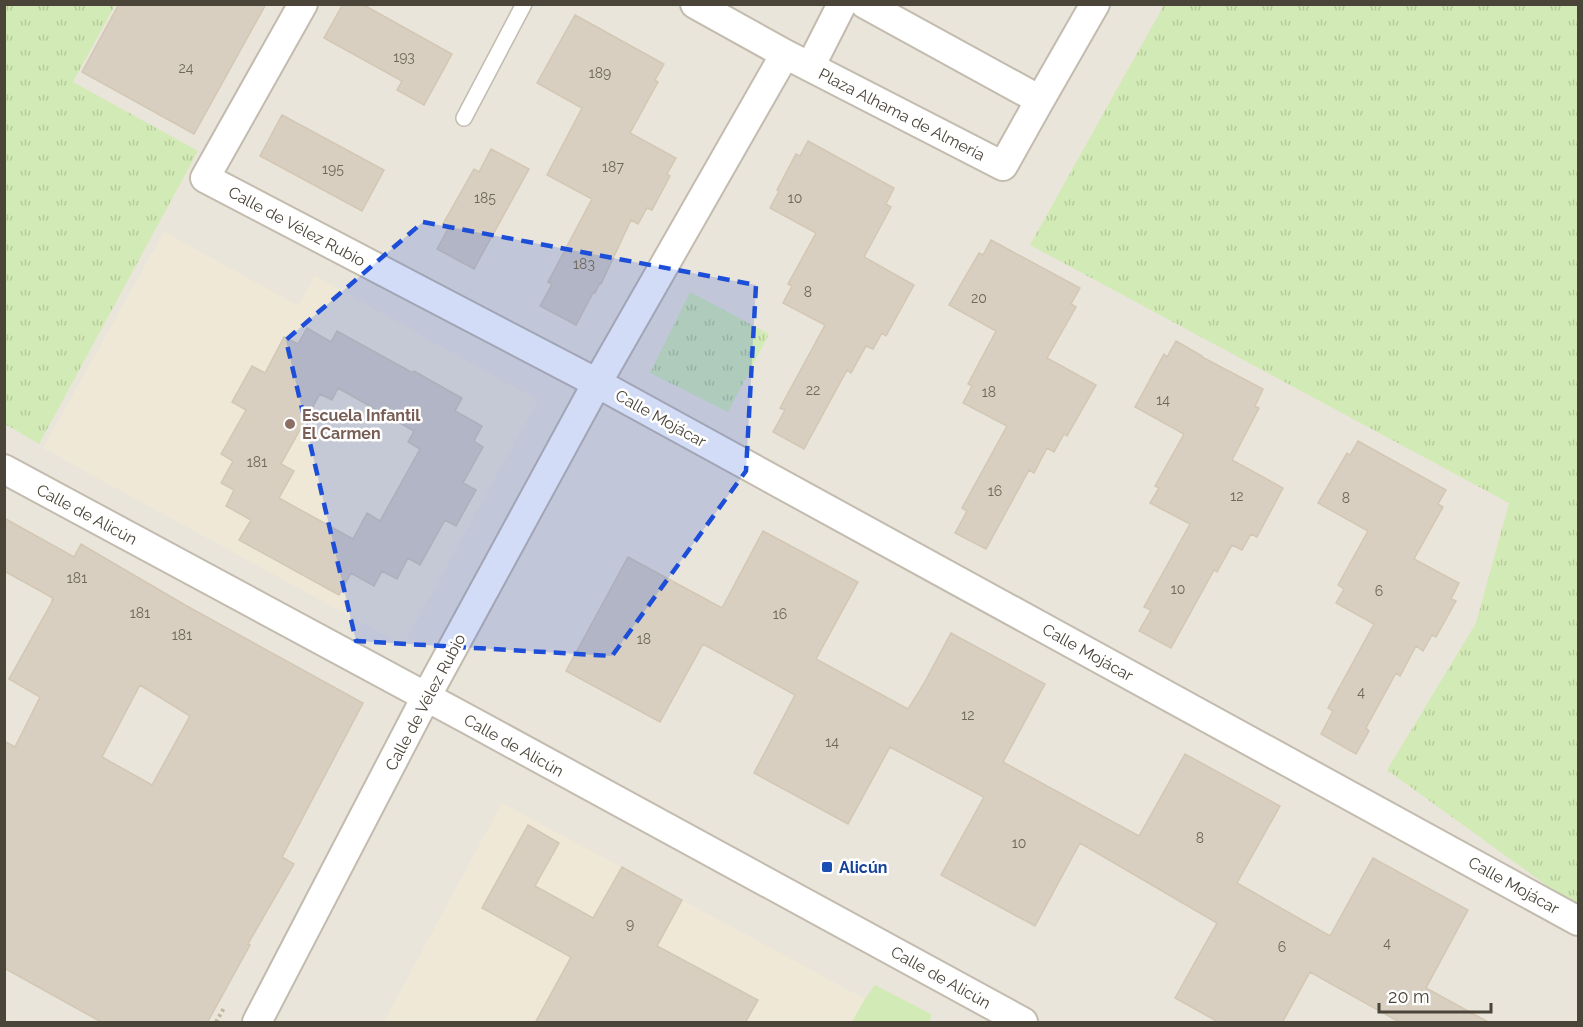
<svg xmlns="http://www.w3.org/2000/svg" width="1583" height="1027" font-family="Raleway,sans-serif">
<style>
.residential{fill:#eae5da}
.education{fill:#efe8d6}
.green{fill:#d2eab5}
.park{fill:url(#park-tufts)}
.building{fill:#d8cfc1;stroke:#d3c7b4;stroke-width:1.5;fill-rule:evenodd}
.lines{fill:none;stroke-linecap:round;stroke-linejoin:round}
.service-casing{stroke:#c2bbae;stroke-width:18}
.minor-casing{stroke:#c2bbae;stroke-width:32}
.path{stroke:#c4b79f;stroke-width:4;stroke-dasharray:3 3;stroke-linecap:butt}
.service{stroke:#fff;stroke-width:15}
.minor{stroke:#fff;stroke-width:28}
.marked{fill:#1d4ed8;fill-opacity:0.2;stroke:#1d4ed8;stroke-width:4.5;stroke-dasharray:12 8;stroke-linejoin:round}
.education-dot{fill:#8d6e63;stroke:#fff;stroke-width:2}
.transit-dot{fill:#1a4fb4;stroke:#fff;stroke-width:2}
.labels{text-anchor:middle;stroke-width:5;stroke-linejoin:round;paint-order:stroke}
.number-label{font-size:14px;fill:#6e675b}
.street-label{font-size:16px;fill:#4b4439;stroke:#fff}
.education-label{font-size:16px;font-weight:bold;fill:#785e54;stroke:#fff;text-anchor:start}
.transit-label{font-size:16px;font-weight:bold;fill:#164399;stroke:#fff;text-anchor:start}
</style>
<defs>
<pattern id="park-tufts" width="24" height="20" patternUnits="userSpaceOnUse" patternTransform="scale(1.5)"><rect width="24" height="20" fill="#d2eab5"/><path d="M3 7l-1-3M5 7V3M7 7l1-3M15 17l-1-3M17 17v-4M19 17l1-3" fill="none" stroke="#b6ca9c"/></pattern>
</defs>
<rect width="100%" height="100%" fill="#f6f3ec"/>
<path class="residential" d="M5 5H1578V1022H5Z"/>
<path class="education" d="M164 232 298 306 315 276 538 400 403 645 43 448Z
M502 803 865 999 852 1022H384Z"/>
<path class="green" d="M875 985 931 1014 930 1022H852L865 999Z"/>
<path class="park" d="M5 4 115 5 73 82 198 151 39 444 5 424Z
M1164 5H1578V908L1387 770 1476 623 1509 503 1030 245Z
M690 292 769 334 728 412 650 373Z"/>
<path class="building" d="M119 4H266L194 134 82 72Z
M343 4H362L452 54 424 105 397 90 402 81 324 38Z
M575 15 664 64 655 80 658 82 630 133 676 158 667 174 670 176 652 210 647 208 638 224 631 220 601 284 600 283 595 293H593L576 325 540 306 552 284 548 282 592 199 547 175 582 108 537 83Z
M282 115 384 170 362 211 260 156Z
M808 141 894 188 886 204 891 207 864 257 914 285 886 336 882 333 873 349 866 346 851 373 847 370 804 449 773 432 785 410 780 408 825 325 783 303 792 286 788 284 816 233 770 208 779 191 777 190 796 154 800 156Z
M491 149 529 169 474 269 437 249 449 227 443 224 474 169 479 172Z
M991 240 1080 288 1071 304 1076 307 1047 358 1096 385 1067 436 1064 434 1054 452 1047 448 1034 473 1029 470 986 549 955 533 967 511 962 508 1007 426 963 403 972 386 968 384 996 331 949 305 979 253 983 255Z
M307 328 331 342 337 331 413 373 414 371 462 398 455 411 482 426 474 441 483 447 463 483 476 490 456 526 445 520 420 565 408 558 397 579 382 571 374 586 351 573 339 595 239 540 251 520 226 506 234 490 221 483 233 461 221 454 246 410 232 402 252 366 265 373 284 337 298 344ZM338 388 414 431 408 442 420 449 380 521 367 513 353 539 279 498 294 471 281 464 320 394 332 400Z
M1176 341 1202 356V357L1263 389 1255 406 1259 408 1232 460 1283 488 1257 537 1251 534 1242 550 1232 545 1217 572 1214 570 1171 648 1139 631 1151 610 1144 607 1190 524 1150 503 1159 488 1155 486 1184 434 1135 407 1164 354 1167 357Z
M1358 441 1446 490 1438 504 1443 507 1414 559 1459 583 1451 599 1456 601 1436 637 1432 635 1423 651 1416 646 1400 676 1396 673 1366 728 1369 731 1356 754 1321 734 1333 711 1328 708 1374 624 1336 603 1344 589 1338 585 1368 531 1318 503 1347 453 1350 455Z
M4 518 74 557 81 544 185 605 363 703 282 857 294 864 248 944 250 945 207 1023H103L4 968V741L15 747 40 697 9 679 53 600H52L53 598 4 571ZM140 685 190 716 152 785 102 757Z
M763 531 858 582 816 659 908 709 923 685 951 633 1045 684 1003 762 1139 836 1185 754 1280 806 1237 883 1330 936 1373 858 1468 910 1426 988 1490 1023H1401L1310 972 1282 1023H1220L1175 998 1217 923 1080 843 1035 926 941 875 984 797 890 747 848 824 754 773 795 695 703 644 660 722 566 671 628 557 722 608Z
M528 825 559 843 535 886 593 918 622 867 682 900 657 946 758 1000 745 1023H535L571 957 482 908Z"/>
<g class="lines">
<g class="service-casing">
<path id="service" d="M464 118 524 4"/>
</g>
<g class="minor-casing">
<path id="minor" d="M303 4 205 178 597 383 1578 921
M695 4 785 54 1003 166 1040 100 865 4
M810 67 842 4
M1040 100 1095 4
M4 469 473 722 1023 1022
M257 1022 426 697 597 383 785 54"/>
</g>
<path class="path" d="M216 1022 224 1008"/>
<use href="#service" class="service"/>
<use href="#minor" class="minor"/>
</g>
<path class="marked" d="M423 222 756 285 746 471 612 656 356 641 286 340Z"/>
<circle class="education-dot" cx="290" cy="424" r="6"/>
<rect class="transit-dot" x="821" y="861" width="12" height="12" rx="3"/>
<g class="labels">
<g class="number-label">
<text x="404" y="62">193</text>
<text x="186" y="73">24</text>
<text x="600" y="78">189</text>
<text x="613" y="172">187</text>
<text x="333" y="174">195</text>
<text x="485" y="203">185</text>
<text x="795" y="203">10</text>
<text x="584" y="269">183</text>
<text x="808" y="297">8</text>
<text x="979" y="303">20</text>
<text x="813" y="395">22</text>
<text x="989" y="397">18</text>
<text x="1163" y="405">14</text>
<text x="257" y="467">181</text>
<text x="995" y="496">16</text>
<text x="1237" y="501">12</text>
<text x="1346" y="503">8</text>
<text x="77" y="583">181</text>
<text x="1178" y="594">10</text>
<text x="1379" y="596">6</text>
<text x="140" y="618">181</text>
<text x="780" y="619">16</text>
<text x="182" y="640">181</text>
<text x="644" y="644">18</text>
<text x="1361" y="697">4</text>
<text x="968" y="720">12</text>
<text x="832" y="747">14</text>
<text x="1200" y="843">8</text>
<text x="1019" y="848">10</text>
<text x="630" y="929">9</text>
<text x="1387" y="948">4</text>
<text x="1282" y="952">6</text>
</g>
<g class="street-label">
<text transform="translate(902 114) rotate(27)" y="6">Plaza Alhama de Almería</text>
<text transform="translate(297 226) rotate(28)" y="6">Calle de Vélez Rubio</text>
<text transform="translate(661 418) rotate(29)" y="6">Calle Mojácar</text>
<text transform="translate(87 514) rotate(28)" y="6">Calle de Alicún</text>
<text transform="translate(1088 652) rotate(29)" y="6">Calle Mojácar</text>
<text transform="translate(425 702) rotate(-62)" y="6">Calle de Vélez Rubio</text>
<text transform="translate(514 745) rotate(29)" y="6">Calle de Alicún</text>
<text transform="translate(1514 885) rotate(29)" y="6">Calle Mojácar</text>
<text transform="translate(941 977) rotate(29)" y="6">Calle de Alicún</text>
</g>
<g class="education-label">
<text x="302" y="421">Escuela Infantil<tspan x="302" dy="18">El Carmen</tspan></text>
</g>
<g class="transit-label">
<text x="839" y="873">Alicún</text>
</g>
</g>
<rect width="1583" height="1027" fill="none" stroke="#4b4439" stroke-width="12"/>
<path d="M1379 1003v9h112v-9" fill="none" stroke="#4b4439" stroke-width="3"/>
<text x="1388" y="1003" font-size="18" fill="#4b4439" stroke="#ffffff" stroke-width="4.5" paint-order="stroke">20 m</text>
</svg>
